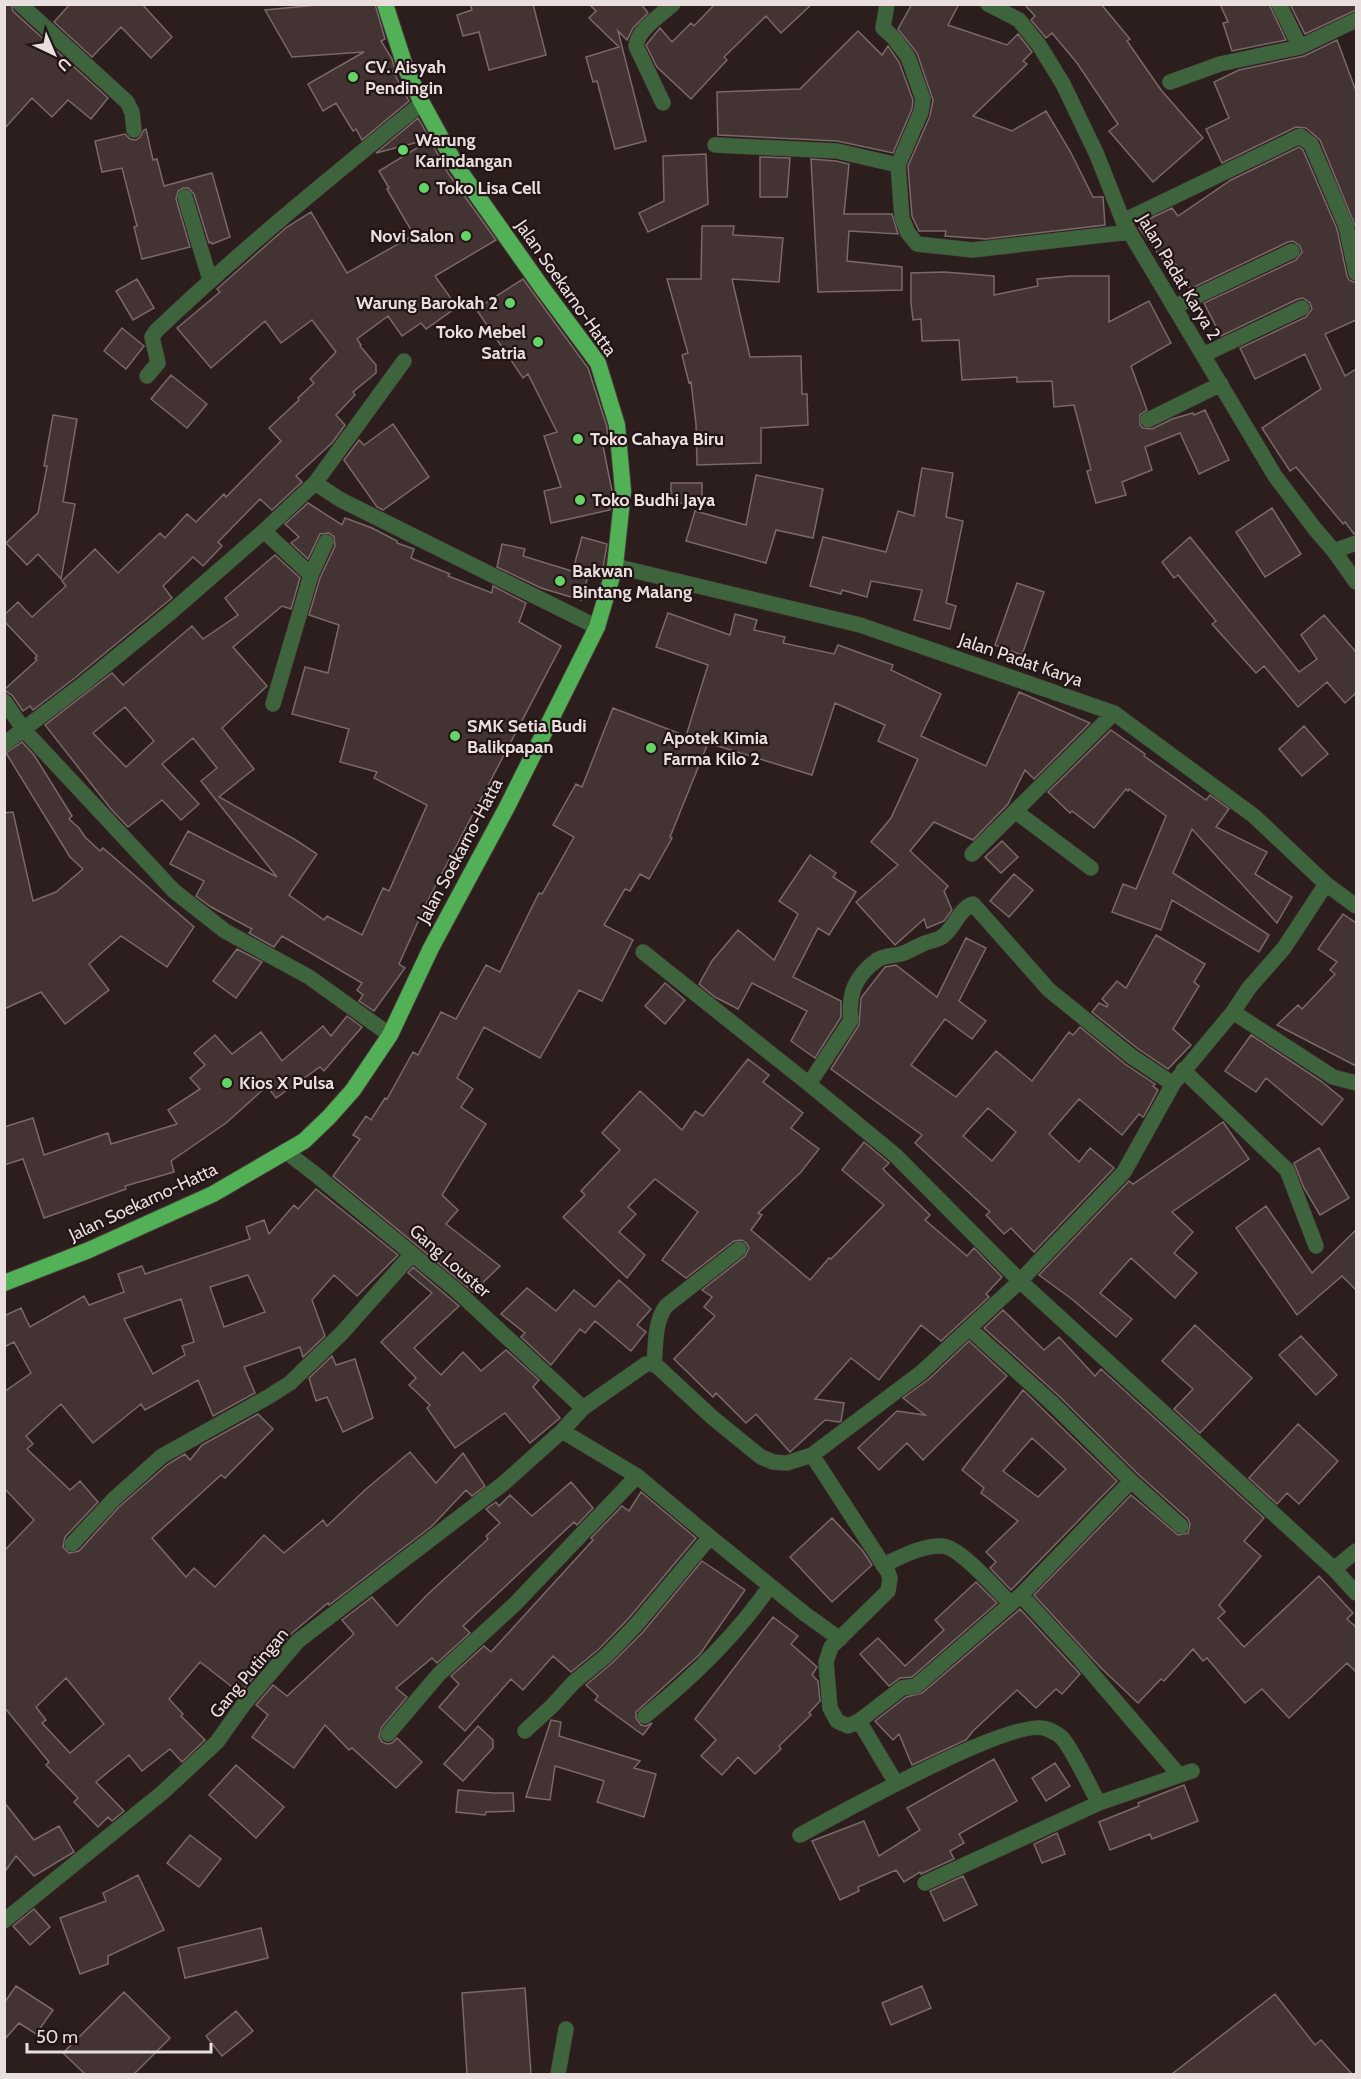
<svg xmlns="http://www.w3.org/2000/svg" width="1361" height="2079" font-family="Cabin,sans-serif">
<style>
.building{fill:#433333;stroke:#7b6868;stroke-width:1.5;fill-rule:evenodd}
.lines{fill:none;stroke-linecap:round;stroke-linejoin:round}
.minor-casing{stroke:#473939;stroke-width:16}
.trunk-casing{stroke:#473939;stroke-width:18}
.minor{stroke:#3d643d;stroke-width:15}
.trunk{stroke:#52b056;stroke-width:16}
.poi-dot{fill:#64d468;stroke:#231515;stroke-width:2}
.labels{text-anchor:middle;stroke-width:4.5;stroke-linejoin:round;paint-order:stroke}
.poi-label{font-size:18px;font-weight:bold;fill:#eadfdf;stroke:#231515;text-anchor:start}
.street-label{font-size:18px;fill:#eadfdf;stroke:#231515}
</style>
<rect width="100%" height="100%" fill="#2d1e1e"/>
<path class="building" d="M4 4H11L13 11 108 98 91 119 68 100 52 117 32 98 4 129Z
M70 4H142L172 37 151 58 121 27 92 57 54 22Z
M328 4H375L385 39 381 41 392 59 395 70 393 71 409 101 362 140 356 129 353 131 336 103 323 111 308 84 364 52 292 57 265 10Z
M470 4H533L546 55 489 70 479 32 463 36 457 15 472 10Z
M589 4H641L648 13 633 28 627 40 618 31 646 141 615 149 597 81 593 82 586 57 619 47 589 18 596 11Z
M715 4H812L781 33 766 16 724 57 727 60 691 99 657 67 646 45 660 28 672 42 691 23 694 26Z
M912 4H959L948 25 1007 45 1018 34 1032 52 1023 61 1027 64 973 116 1012 131 1046 111 1070 151 1093 197H1103L1105 225 986 239 945 236 946 231H919L912 216 908 166 930 116 933 100 917 53 898 29Z
M1024 4H1101L1130 39 1127 41 1161 90 1203 138 1153 182 1109 131 1118 124 1077 63 1052 33 1046 38 1031 20 1035 16Z
M1220 4H1269L1286 40 1232 51 1223 23 1228 22Z
M1290 4H1356V10L1305 34Z
M858 31 882 55 888 46 899 62 913 100 912 109 893 153 837 141 718 135 717 92 800 89Z
M1337 40 1356 91V228L1320 140 1306 128 1296 127 1222 163 1206 129 1229 118 1214 82 1239 70 1304 56Z
M418 118 430 139 376 153Z
M146 129 153 160 157 159 164 186 212 173 230 237 212 244 211 242 209 243 194 194 188 188H183L178 191 176 199 190 247 142 259 134 227 137 226 122 168 102 172 95 141 125 134 130 139 136 140 140 137 144 130Z
M430 140 448 173 496 240 435 276 457 307 426 329 421 323 402 336 388 316 357 339 361 345 360 346 376 365V373L353 392 355 395 336 415 345 425 332 443 296 476 302 482 272 510 260 499 218 542 222 546 203 566 193 557 163 586 172 598 76 677 33 710 30 706 23 711 12 695 4 690 37 660 35 658 37 656 4 621V615L18 602 32 617 66 586 62 581 95 549 118 573 160 533 165 538 187 514 196 522 224 494 226 497 281 441 269 428 299 400 298 398 314 383 310 379 336 352 312 320 281 343 265 321 211 368 177 328 220 292 217 289 271 241 287 227 311 212 347 273 414 235 387 189 389 188 379 171Z
M1299 147 1303 150 1337 229 1347 276 1349 280 1356 283V320L1325 334 1345 376 1356 369V533L1354 534 1345 522 1343 524 1296 467 1290 471 1262 428 1321 389 1305 354 1255 379 1240 348 1306 317 1312 309 1310 303 1303 298 1298 299 1221 336 1204 303 1296 260 1302 252 1300 246 1293 241 1288 242 1190 289 1170 254 1163 260 1139 228 1153 217 1172 208 1178 216 1231 180Z
M706 154 708 204 648 232 639 213 664 201 663 156Z
M760 157 790 158 787 197H760Z
M811 159 836 161 849 164 844 214H892L898 234 849 231 847 261 902 267V290L818 292Z
M702 226H734L733 235 783 238 779 282 732 279 750 357 801 356 802 394H807L808 425 761 428V463L697 465 696 424 691 382 689 383 682 355 688 353 667 279H701Z
M944 272 994 276V295L1038 286 1037 279 1070 276H1109V322L1149 301 1171 343 1131 366 1147 410 1140 415V425L1143 428 1152 429 1172 419 1193 413 1194 415 1205 410 1229 460 1199 474 1180 433 1145 447 1152 470 1122 482 1126 495 1096 503 1087 471 1091 470 1074 405 1054 407 1052 381 1017 382V377L962 380 959 340 922 341 921 319 913 320 911 303V273Z
M137 279 154 308 133 320 116 291Z
M523 279 588 368 607 427 608 444 603 446 612 491 610 510 551 523 544 491 561 487 544 436 557 432 528 374 523 378 476 309Z
M122 328 144 346 126 369 104 351Z
M171 375 207 404 187 428 151 399Z
M53 415 77 419 63 502 75 504 61 579 38 554 27 565 6 543 38 513 47 466H44Z
M393 424 429 477 383 510 377 507 344 460 359 440 364 445Z
M922 468 953 473 946 517 963 521 946 603 956 606 950 629 914 620 922 590 871 581 867 597 842 590 841 594 810 586 823 537 886 552 898 511 914 516Z
M756 475 823 489 813 538 776 530 766 563 686 541 695 511 746 525Z
M671 483H702V503H671Z
M308 503 342 525 345 518 372 528 397 541V543L414 549 411 558 450 574 448 576 492 593 493 586 526 603 519 622 561 646 426 904 399 964 405 968 374 1011 359 1001 363 995 357 990 362 983 282 936 274 947 249 933 252 929 211 907 196 896 204 881 170 864 188 831 277 877 201 781 217 768 193 738 162 764 199 804 181 820 162 800 128 827 111 809 45 725 112 673 123 685 192 626 203 639 238 615 225 598 275 555 300 578 291 609 282 606 233 647 267 686 222 728 254 769 219 797 294 839 317 854 289 895 324 920 327 916 362 935 383 888 389 891 427 805 374 778 377 772 340 762 349 729 292 714 305 667 328 673 339 625 309 615 320 578 335 546 334 537 329 533 320 534 308 559 291 543 299 537 285 524ZM125 707 154 741 126 767 93 733Z
M1272 508 1301 554 1265 577 1236 532Z
M582 537 607 544 602 574 574 566Z
M1190 537 1299 672 1317 659 1301 635 1324 615 1356 652V693L1345 703 1327 682 1298 707 1264 666 1256 673 1212 624 1216 621 1178 575 1174 578 1162 562Z
M502 544 525 549 523 556 588 576 581 600 541 588 497 567Z
M1017 583 1044 592 1022 655 995 645Z
M668 613 730 635 735 614 757 620 754 630 785 637 783 643 834 654 838 645 893 665 891 670 941 694 921 736 986 766 1019 692 1090 723 1034 779 1025 770 1008 804 973 840 934 822 910 851 948 886 944 891 952 910 944 921 927 928 924 919 895 945 856 902 898 865 871 842 891 818 918 759 878 741 885 725 835 703 812 775 708 743 670 837 672 838 649 879 640 874 630 891 625 889 604 925 633 940 602 1001 579 990 540 1058 484 1027 457 1078 473 1089 461 1107 486 1124 442 1195 458 1210 446 1224 500 1266 473 1292 333 1176 360 1139 353 1135 366 1116 371 1120 385 1098 387 1099 413 1052 418 1055 441 1012 456 1019 486 965 500 972 539 893 542 894 574 837 553 825 576 784 582 787 613 708 686 736 708 665 656 647Z
M1304 726 1328 754 1302 776 1279 749Z
M1111 730 1145 754 1144 756 1206 800 1210 795 1229 809 1216 827 1267 852 1255 874 1292 897 1277 923 1192 829 1173 873 1269 935 1259 952 1172 900 1161 930 1112 912 1123 884 1136 889 1166 816 1129 789 1128 791 1126 789 1094 828 1072 811 1070 813 1048 792Z
M22 742 34 755 72 816 69 819 79 828 85 837 100 851 103 848 194 927 167 967 121 936 89 964 109 990 65 1024 41 992 4 1009V813L13 812 33 901 56 892 83 869 70 857 6 753Z
M1002 841 1018 857 1001 873 985 857Z
M810 855 836 873 833 877 856 892 829 935 818 928 793 977 841 1001V1017L815 1058 791 1041 807 1011 752 983 738 1009 715 997 699 984 712 961 738 930 774 960 798 914 779 901Z
M1014 874 1033 890 1009 917 990 901Z
M1343 914 1356 923V1066L1277 1025 1298 1005 1302 1009 1335 974 1330 970 1337 962 1318 949Z
M1156 935 1205 964 1194 982 1199 986 1173 1029 1191 1045 1168 1069 1137 1048 1092 1012 1099 1003 1107 1007 1108 1005 1102 999 1117 981 1126 988Z
M966 938 986 948 959 1001 986 1021 972 1039 945 1019 911 1065 956 1097 996 1051 1032 1081 1069 1032 1073 1035 1080 1027 1125 1064 1155 1084 1153 1086 1158 1090 1144 1116 1143 1117 1139 1114 1122 1135 1079 1099 1049 1134 1079 1162 1090 1148 1114 1168 1034 1252 1011 1228 1004 1234 986 1215 990 1212 915 1143 922 1135 831 1069 859 1025 861 998 885 967 896 965 937 997ZM988 1108 1016 1132 992 1161 963 1136Z
M237 949 262 962 236 998 213 981Z
M665 983 685 1000 665 1024 645 1006Z
M347 1016 362 1027 324 1071 320 1067 276 1098 267 1086 226 1123 171 1161 174 1172 125 1186 126 1189 44 1218 23 1159 4 1165V1127L33 1118 44 1155 108 1133 111 1144 177 1124 168 1110 200 1089 190 1078 205 1065 194 1053 215 1035 232 1054 261 1032 282 1061 323 1026 331 1036Z
M1251 1035 1321 1081 1343 1099 1322 1125 1266 1078 1256 1092 1225 1071Z
M748 1059 769 1075 763 1082 803 1113 791 1128 819 1149 801 1172 758 1213 762 1215 751 1230 810 1280 829 1258 831 1259 884 1205 842 1170 864 1142 889 1163 883 1169 930 1215 925 1220 967 1256 974 1248 1002 1277 986 1294 989 1297 941 1341 921 1325 879 1380 851 1358 815 1399 844 1403 841 1421 839 1422 825 1420 790 1452 756 1414 746 1423 716 1393 713 1397 674 1359 715 1316 704 1307 712 1297 702 1290 745 1256 749 1248 746 1243 742 1240 734 1241 686 1278 662 1260 698 1212 655 1179 628 1207 636 1214 619 1232 645 1255 627 1278 563 1217 585 1195 581 1191 620 1150 602 1133 640 1091 682 1130 695 1111 703 1116Z
M1223 1122 1249 1159 1172 1212 1193 1232 1174 1253 1197 1273 1175 1298 1131 1258 1100 1293 1132 1319 1116 1337 1073 1300 1039 1275 1129 1181 1133 1184Z
M1319 1148 1349 1198 1320 1215 1304 1188 1294 1163Z
M316 1189 398 1255 357 1296 334 1275 312 1300 325 1336 303 1357 300 1347 244 1367 255 1393 213 1416 198 1380 145 1410 141 1404 93 1443 61 1404 26 1436 33 1444 27 1449 70 1490 80 1481 98 1502 65 1537 63 1547 69 1553 79 1551 119 1507 168 1464 185 1454 190 1460 202 1445 258 1414 273 1429 225 1478 221 1475 152 1538 186 1577 194 1568 215 1587 264 1535 284 1553 323 1520 327 1526 365 1490 410 1452 436 1483 463 1453 485 1486 472 1496 466 1490 432 1526 329 1605 328 1603 292 1633 240 1693 200 1662 169 1699 183 1714 181 1716 205 1740 182 1762 170 1749 142 1771 129 1755 96 1782 124 1811 112 1821 108 1817 98 1827 74 1802 78 1798 46 1765 49 1762 4 1707V1551L34 1520 4 1488V1392L31 1373 14 1342 4 1347V1316L21 1308 30 1327 84 1296 89 1305 124 1292 118 1274 142 1266 145 1274 250 1239 246 1227 264 1220 269 1234 294 1205 298 1209ZM248 1275 265 1312 224 1327 210 1287ZM181 1299 194 1342 182 1346 185 1355 153 1374 124 1319ZM66 1678 104 1724 70 1753 42 1723 46 1720 36 1707Z
M1266 1206 1312 1273 1356 1230V1290L1342 1276 1297 1315 1236 1228Z
M413 1267 459 1306 414 1348 441 1375 463 1352 481 1371 506 1350 539 1380 533 1387 560 1418 530 1443 505 1413 455 1448 427 1408 430 1405 409 1385 416 1378 381 1342 432 1293 408 1273Z
M619 1280 651 1309 637 1325 646 1332 631 1351 595 1321 585 1333 580 1329 551 1365 521 1337 525 1333 501 1314 527 1288 556 1311 574 1290 595 1307Z
M1003 1310 1044 1350 1059 1337 1095 1376 1101 1369 1264 1518 1244 1541 1261 1556 1219 1605 1225 1612 1218 1618 1244 1647 1319 1576 1353 1613 1347 1619 1356 1627V1672L1347 1663 1289 1718 1262 1689 1245 1703 1207 1658 1203 1661 1193 1649 1164 1681 1161 1679 1138 1703 1101 1668 1034 1595 1131 1495 1178 1535 1188 1533 1190 1524 1188 1519 1138 1474 1059 1396 984 1328Z
M1195 1325 1252 1378 1200 1433 1174 1409 1193 1389 1162 1361Z
M1301 1336 1337 1375 1316 1395 1279 1355Z
M969 1341 1007 1376 923 1460 907 1443 879 1470 858 1448 897 1411 925 1415 903 1398 929 1379Z
M332 1356 336 1365 355 1359 373 1418 343 1432 327 1397 316 1401 309 1378Z
M1023 1390 1117 1481 1011 1590 990 1568 996 1562 986 1552 1018 1521 981 1493 984 1488 962 1470ZM1032 1438 1066 1469 1038 1497 1003 1471Z
M1298 1424 1338 1461 1299 1504 1287 1493 1277 1504 1249 1478Z
M571 1482 593 1508 577 1525 574 1522 463 1626 470 1633 437 1663 432 1658 396 1688 407 1697 381 1728 379 1737 382 1742 387 1744 392 1743 397 1738 422 1762 396 1788 352 1748 349 1750 325 1725 294 1768 252 1737 268 1715 256 1705 273 1685 287 1696 354 1634 342 1620 372 1597 397 1626 428 1594 488 1539 486 1536 500 1523 486 1509 496 1502 499 1506 510 1495 532 1516Z
M641 1492 696 1538 629 1618 599 1649 571 1672 553 1656 523 1690 511 1679 465 1731 439 1707 459 1684 451 1676 484 1646 491 1652 593 1540 591 1538 622 1506 629 1511Z
M832 1518 862 1550 872 1565 832 1602 790 1557Z
M702 1561 745 1590 700 1654 636 1712V1718L641 1725 646 1726 652 1723 643 1735 595 1700 598 1696 586 1685 612 1663 643 1632Z
M976 1582 997 1603 912 1677 900 1678 889 1686 860 1654 878 1638 905 1666 944 1630 935 1620Z
M1020 1609 1080 1674 1062 1694 1056 1689 1036 1708 1017 1690 973 1731 966 1740 912 1765 899 1734 893 1740 875 1721 906 1697 922 1693Z
M773 1617 798 1636 791 1644 817 1667 812 1675 818 1681 820 1701 809 1713 811 1715 779 1746 781 1749 755 1774 738 1757 722 1775 701 1756 716 1740 695 1719Z
M551 1720 561 1722 559 1736 640 1761 634 1768 656 1774 644 1817 597 1802 604 1781 555 1766 550 1800 526 1797Z
M478 1726 493 1740V1748L463 1781 444 1764Z
M994 1759 1017 1801 959 1834 964 1843 950 1851 954 1859 921 1874 920 1872 904 1882 896 1870 858 1887 859 1891 840 1900 812 1841 864 1821 879 1856 920 1830 907 1808Z
M1055 1763 1070 1786 1046 1801 1032 1778Z
M236 1765 284 1807 256 1838 209 1795Z
M1184 1785 1198 1821 1152 1839 1150 1834 1110 1850 1099 1822 1139 1806 1138 1803Z
M458 1790 494 1793H513L514 1811 486 1812 485 1815 456 1812Z
M4 1802 34 1840 59 1826 74 1852 34 1876 16 1856 4 1873Z
M1057 1833 1065 1854 1042 1863 1034 1844Z
M190 1835 221 1859 199 1887 167 1863Z
M138 1875 164 1930 108 1956V1964L80 1974 60 1918 106 1901 103 1893Z
M963 1876 977 1905 944 1921 930 1891Z
M34 1909 50 1927 30 1945 13 1926Z
M261 1928 268 1958 185 1978 178 1948Z
M16 1986 53 2010 36 2034 19 2023 4 2040V2003Z
M922 1986 931 2008 891 2025 882 2003Z
M525 1988 531 2074H467L462 1993Z
M124 1992 170 2038 134 2074H85L63 2053Z
M1275 1994 1315 2045 1321 2040 1352 2074H1172Z
M236 2011 253 2031 222 2056 206 2036Z"/>
<g class="lines">
<g class="minor-casing">
<path id="minor" d="M20 4 127 102 132 112 134 130
M887 4 883 28 894 38 908 57 923 99 921 112 898 165 902 218 908 233 917 244 973 250 1130 232
M988 4 1019 20 1039 45 1063 84 1097 155 1123 221 1275 476 1315 529 1334 551 1356 543
M1279 4 1300 47
M1170 82 1220 64 1300 47 1356 20
M663 103 636 46C638 29 660 16 673 4
M715 145 837 151 898 165
M185 197 210 280
M1123 221 1300 136 1311 144 1346 226 1356 273
M1174 307 1292 251
M1203 355 1302 308
M147 376 158 363 152 337 156 331C241 250 331 177 422 103
M1148 420 1221 384
M315 483 341 500 597 627
M264 531 311 575 273 704
M1334 551 1356 582
M615 566 860 625 1114 713 1254 816 1326 884 1356 906
M311 575 326 542
M4 701 24 730 174 891 225 931 309 977 390 1035
M4 744 82 685 170 613 264 531 315 483 404 361
M1015 811 1091 868
M972 854 1114 713
M643 952 809 1084 895 1155 1020 1281 1334 1569 1356 1593
M1233 1012 1333 1077 1356 1083
M1183 1070 1287 1170 1316 1246
M809 1084 851 1020C848 994 855 976 877 960 884 955 896 956 904 953 911 950 918 946 925 943 931 941 937 940 942 937 954 929 960 907 973 904L1049 990 1131 1056 1173 1084
M285 1151 315 1174 456 1290 583 1408
M970 1329 1052 1403 1131 1481 1181 1526
M654 1365C656 1345 654 1323 666 1306L739 1249
M562 1431 637 1476 710 1537
M812 1455 888 1572 890 1578 888 1591 831 1647 826 1662 830 1708 837 1721 848 1726 859 1721 902 1688 916 1686 1021 1595 1131 1481
M72 1544 114 1499 162 1456 268 1397 290 1383 342 1333 412 1254
M883 1565C901 1557 922 1545 942 1546 959 1546 997 1590 1010 1603
M1334 1569 1356 1551
M1021 1595 1079 1658 1179 1775
M645 1716C692 1678 736 1636 770 1586
M859 1721 896 1783
M525 1731 552 1706 574 1682 606 1656 636 1625 710 1537 805 1614 840 1639
M388 1734 439 1674 515 1604 637 1476
M800 1835C837 1815 1015 1715 1047 1729 1052 1731 1059 1734 1063 1739 1075 1754 1088 1784 1099 1803
M925 1883 1099 1803 1192 1771
M4 1921 162 1793 217 1742 244 1704 298 1641 504 1483 562 1431 583 1408 646 1364 651 1363 658 1367 713 1418 761 1457 773 1462 787 1463 812 1455 922 1372 1020 1281 1124 1172 1173 1084 1233 1012 1249 988 1284 948 1326 884
M558 2074 566 2029"/>
</g>
<g class="trunk-casing">
<path id="trunk" d="M4 1283 89 1250 213 1194 304 1141 329 1117 353 1090 390 1035 431 948 507 807 597 627 615 566 623 491 617 425 598 363 543 289 457 167 422 103 406 69 385 4"/>
</g>
<use href="#minor" class="minor"/>
<use href="#trunk" class="trunk"/>
</g>
<g class="poi-dot">
<circle cx="353" cy="77" r="6"/>
<circle cx="403" cy="150" r="6"/>
<circle cx="424" cy="188" r="6"/>
<circle cx="466" cy="236" r="6"/>
<circle cx="510" cy="303" r="6"/>
<circle cx="538" cy="342" r="6"/>
<circle cx="578" cy="439" r="6"/>
<circle cx="580" cy="500" r="6"/>
<circle cx="560" cy="581" r="6"/>
<circle cx="455" cy="736" r="6"/>
<circle cx="651" cy="748" r="6"/>
<circle cx="227" cy="1083" r="6"/>
</g>
<g class="labels">
<g class="poi-label">
<text x="365" y="73">CV. Aisyah<tspan x="365" dy="21">Pendingin</tspan></text>
<text x="415" y="146">Warung<tspan x="415" dy="21">Karindangan</tspan></text>
<text x="436" y="194">Toko Lisa Cell</text>
<text x="454" y="242" text-anchor="end">Novi Salon</text>
<text x="498" y="309" text-anchor="end">Warung Barokah 2</text>
<text x="526" y="338" text-anchor="end">Toko Mebel<tspan x="526" dy="21">Satria</tspan></text>
<text x="590" y="445">Toko Cahaya Biru</text>
<text x="592" y="506">Toko Budhi Jaya</text>
<text x="572" y="577">Bakwan<tspan x="572" dy="21">Bintang Malang</tspan></text>
<text x="467" y="732">SMK Setia Budi<tspan x="467" dy="21">Balikpapan</tspan></text>
<text x="663" y="744">Apotek Kimia<tspan x="663" dy="21">Farma Kilo 2</tspan></text>
<text x="239" y="1089">Kios X Pulsa</text>
</g>
<g class="street-label">
<text transform="translate(1179 277) rotate(59)" y="6">Jalan Padat Karya 2</text>
<text transform="translate(566 288) rotate(55)" y="6">Jalan Soekarno-Hatta</text>
<text transform="translate(1021 660) rotate(19)" y="6">Jalan Padat Karya</text>
<text transform="translate(460 851) rotate(-62)" y="6">Jalan Soekarno-Hatta</text>
<text transform="translate(143 1202) rotate(-25)" y="6">Jalan Soekarno-Hatta</text>
<text transform="translate(450 1261) rotate(41)" y="6">Gang Louster</text>
<text transform="translate(249 1673) rotate(-50)" y="6">Gang Putingan</text>
</g>
</g>
<rect width="1361" height="2079" fill="none" stroke="#eadfdf" stroke-width="12"/>
<g transform="translate(54 54) rotate(136)" stroke="#231515" stroke-width="4.5" paint-order="stroke">
<path d="M0-4.5L10 22L0 15L-10 22Z" fill="#eadfdf"/>
<text y="-9" font-size="16" font-weight="bold" text-anchor="middle" fill="#eadfdf">U</text>
</g>
<path d="M27 2043v9h184v-9" fill="none" stroke="#eadfdf" stroke-width="3"/>
<text x="36" y="2043" font-size="18" fill="#eadfdf" stroke="#231515" stroke-width="4.5" paint-order="stroke">50 m</text>
</svg>
